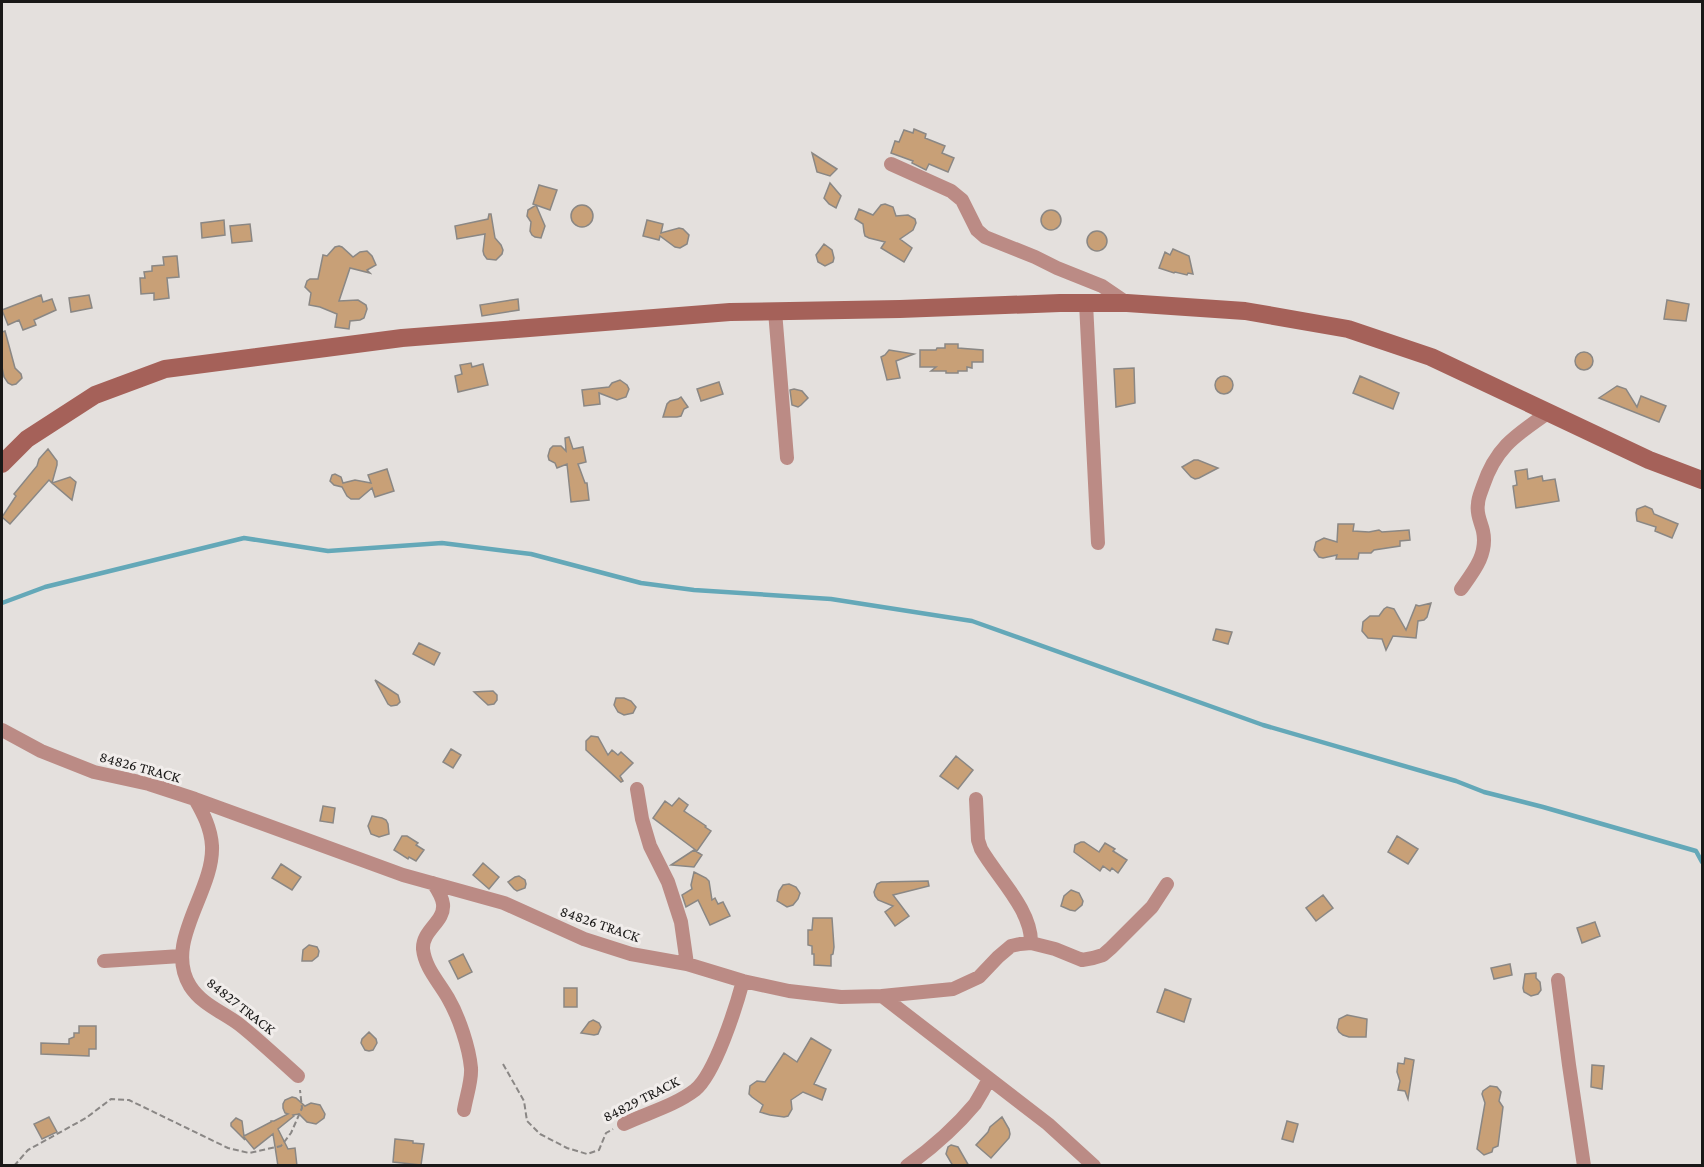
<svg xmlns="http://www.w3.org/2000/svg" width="1704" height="1167" font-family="'Crimson Pro',serif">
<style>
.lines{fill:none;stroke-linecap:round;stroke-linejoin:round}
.stream{stroke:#64a8b8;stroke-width:4.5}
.building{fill:#c8a077;stroke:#8a8784;stroke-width:1.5}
.path{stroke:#8a8785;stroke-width:2;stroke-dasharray:6 3;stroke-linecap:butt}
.street{stroke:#bb8b85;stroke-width:14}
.secondary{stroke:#a56159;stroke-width:18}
.labels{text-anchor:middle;stroke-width:6;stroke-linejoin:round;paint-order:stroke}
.street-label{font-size:15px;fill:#191817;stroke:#f1edeb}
</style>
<rect width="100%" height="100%" fill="#e4e0dd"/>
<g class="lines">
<path class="stream" d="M2 603 45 587 244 538 328 551 442 543 531 554 641 583 694 590 831 599 972 621 1263 725 1456 781 1484 792 1543 807 1696 851 1702 862"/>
</g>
<path class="building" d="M914 129 926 134 925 138 945 146 942 153 954 158 948 172 929 164 926 170 912 163 913 161 891 153 895 141 899 142 904 130 913 133Z
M812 153 837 169 830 176 817 172Z
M830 183 841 196 836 208 829 204 824 198Z
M539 185 557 190 550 210 533 204Z
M885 204 893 207 896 216 908 215 915 219 916 223 913 230 900 239 912 248 904 262 881 248 885 242 869 238 865 236 864 232 863 224 855 219 859 209 873 215 881 205Z
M536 205 545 226 541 238 535 237 532 235 530 231 531 222 527 216 528 210Z
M571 216a11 11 0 1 1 22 0a11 11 0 1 1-22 0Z
M1041 220a10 10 0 1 1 20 0a10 10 0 1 1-20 0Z
M489 214H491L495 238 501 245 503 250 502 254 496 260 487 259 484 255 483 251 485 234 457 239 455 226 488 219Z
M224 220 225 235 202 238 201 223Z
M647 220 663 224 661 233 679 228 683 229 689 235 687 244 680 248 675 247 660 236 659 240 643 236Z
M250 224 252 241 232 243 230 226Z
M1087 241a10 10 0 1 1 20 0a10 10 0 1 1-20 0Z
M824 244 832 250 834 258 833 262 825 266 818 262 816 255Z
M339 246 342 247 353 257 360 252 367 251 372 256 376 265 367 270 370 273 350 268 339 301 358 300 366 305 367 309 364 318 360 320 350 321 349 329 335 327 337 314 320 307 309 305 311 293 305 287 307 281 310 279H318L323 255 327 256 335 247Z
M1173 249 1189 256 1193 274 1188 273 1187 275 1175 272 1174 273 1159 268 1165 252 1170 255Z
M175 256H177L179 277 167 278 169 298 154 300V293L141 294 140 278H145L144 272 152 271V266L164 265 163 257Z
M41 295 43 302 52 299 56 310 34 320 36 325 23 330 19 320 8 325 2 310Z
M89 295 92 308 71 312 69 298Z
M518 299 519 310 482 316 480 305Z
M1667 300 1689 304 1686 321 1664 319Z
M5 331 15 368 21 374 22 378 16 384 12 385 8 383 4 377 2 367V332Z
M945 344H958V348L983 350V362H972V368L967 367V371H958V373H946V371H931L936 367H920V350H936L937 348H945Z
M889 350 914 354 896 361 900 378 887 380 881 357 885 355Z
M1575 361a9 9 0 1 1 18 0a9 9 0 1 1-18 0Z
M471 363 472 367 483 364 488 385 458 392 455 376 462 374 460 365Z
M1134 368 1135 403 1116 407 1114 369Z
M1360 376 1399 393 1393 409 1353 393Z
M1215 385a9 9 0 1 1 18 0a9 9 0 1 1-18 0Z
M620 380 627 385 629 389 626 397 617 400 599 393 600 404 584 406 582 390 609 387 612 383Z
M719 382 723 394 701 401 697 389Z
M1617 386 1626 389 1637 407 1641 396 1666 406 1659 422 1599 398Z
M794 389 802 391 808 398 801 405 798 407 792 405 790 390Z
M681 397 688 407 684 409 681 416 677 417H663L667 404 670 401 678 399Z
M569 437 573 449 583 447 586 462 578 464 585 483H587L589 500 571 502 567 464 557 468 555 463 549 460 548 456 550 449 553 446H561L566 451 565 438Z
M48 449 57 461V465L52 483 49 480 10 524 2 517 16 496 14 494 37 466 39 459Z
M1194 460H1198L1218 468 1199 478 1195 479 1191 477 1182 467Z
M387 469 394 491 375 497 372 488 359 499H351L347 496 342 487 334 485 330 481 332 475 335 474 341 477 343 483 355 480 371 483 368 475Z
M1527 469 1528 479 1542 476 1543 481 1555 479 1559 501 1516 508 1513 486 1517 485 1515 471Z
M70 477 76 482 72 500 52 483Z
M1645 506 1652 509 1654 514 1678 524 1672 538 1655 531 1656 527 1637 521 1636 513 1637 509Z
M1338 524H1354L1353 531 1369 532 1379 530 1382 532 1409 530 1410 540 1400 541V546L1374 550 1371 553H1359L1358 559H1336L1337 555 1323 558 1319 557 1314 550 1316 542 1324 538 1337 542Z
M1431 603 1427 617 1424 620 1418 621 1416 638 1393 636 1386 650 1382 639 1368 638 1362 631 1363 622 1370 616H1379L1384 609 1387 607 1394 609 1406 630 1416 605 1419 606Z
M1216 629 1232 632 1228 644 1213 640Z
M419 643 440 653 434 665 413 654Z
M375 680 398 695 400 702 397 705 391 706 388 704Z
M493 691 497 695V700L494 704 488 705 474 692Z
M616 698H624L631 701 636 707 633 713 624 715 618 712 614 705Z
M591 736 598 737 608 755 612 750 618 755 621 752 633 763 620 776 623 781 621 782 586 750V741Z
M451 749 461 755 453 768 443 762Z
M956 756 973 770 958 789 940 776Z
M679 798 688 805 684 811 706 826 705 827 711 831 697 851 653 818 665 801 672 806Z
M323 806 335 808 333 823 320 821Z
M372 816 382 818 386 820 388 824 389 834 379 837 371 834 368 826Z
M402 836H407L418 843 416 845 424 850 416 861 409 857 408 859 394 850Z
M1397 836 1418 849 1408 864 1388 852Z
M1081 842H1084L1099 852 1105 843 1115 849 1113 851 1127 860 1118 873 1112 868 1110 871 1103 866 1100 871 1074 852 1075 845Z
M694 850 702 855 694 867 671 865Z
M483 863 499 877 489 889 473 875Z
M281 864 301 877 292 890 272 878Z
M694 872 706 878 709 881 712 900 715 898 718 904 723 902 730 916 710 925 698 900 686 907 682 895 692 889 691 885Z
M519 876 525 880 526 884 525 888 517 891 514 889 508 882 515 877Z
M928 881 929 886 893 895 909 916 895 926 885 912 893 906 878 900 875 896 874 892 877 884 881 882Z
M789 884 796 887 800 893 798 899 793 905 787 907 777 901 779 891 783 885Z
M1071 890 1079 893 1083 901 1082 905 1075 911 1070 910 1061 906 1064 896Z
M1323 895 1333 908 1316 921 1306 908Z
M813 918H832L834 947 833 954 831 955V966L814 965V954H812V946L808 945V930H812Z
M1595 922 1600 936 1582 943 1577 928Z
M309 945 317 947 319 951 318 956 312 961H302L303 950Z
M463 954 472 972 458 979 449 961Z
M1510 964 1512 975 1494 979 1491 968Z
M1536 973V978L1540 982 1541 990 1538 994 1531 996 1524 992 1523 988 1525 974Z
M564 988H577V1007H564Z
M1165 989 1191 999 1184 1022 1157 1012Z
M1347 1015 1367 1019 1366 1037H1349L1343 1035 1339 1032 1337 1028 1339 1019Z
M593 1020 599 1023 601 1027 598 1034 594 1035 581 1033 589 1022Z
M79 1026H96V1049H89V1056L41 1054V1043L69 1044V1039L74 1037V1033H79Z
M369 1032 376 1039 377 1043 373 1050 369 1051 365 1050 361 1043 362 1039Z
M811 1038 831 1050 814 1084 826 1089 822 1100 803 1092 791 1100 792 1109 788 1116 784 1117 770 1115 760 1112 763 1105 752 1097 749 1094 750 1086 757 1081 765 1082 784 1053 797 1062Z
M1405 1058 1414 1060 1408 1099 1405 1091 1398 1090 1400 1081 1397 1072 1398 1063 1404 1064Z
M1592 1065 1604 1066 1602 1089 1591 1087Z
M1490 1086 1497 1087 1501 1092 1499 1101 1503 1107 1498 1146 1493 1148 1492 1152 1484 1155 1477 1149 1485 1103 1482 1094 1483 1091Z
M292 1097 296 1098 305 1106 311 1103 320 1105 325 1114 324 1118 316 1124 307 1122 299 1114 293 1115 294 1116 278 1129 288 1149 295 1148 297 1166H278L273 1134 254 1149 244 1137V1139L231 1126V1123L236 1118 242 1121 244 1136 271 1122V1121H274L288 1114 285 1113 283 1108V1104L285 1100Z
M49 1117 57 1132 42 1139 34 1124Z
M1002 1117 1009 1129 1010 1134 1009 1138 991 1158 976 1145 988 1132 990 1127Z
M1287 1121 1298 1124 1293 1142 1282 1139Z
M395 1139 413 1141V1143L424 1144 421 1165 393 1162Z
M951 1145 958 1147 969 1166H953L946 1154 948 1147Z"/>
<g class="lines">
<path class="path" d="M503 1064 524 1101 527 1121 540 1134 567 1148 587 1154 599 1150 606 1133 613 1129
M14 1166 28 1150 86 1118 111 1099 129 1100 228 1148 249 1153 281 1146 291 1133 302 1108 300 1090"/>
<path class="street" d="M891 164 951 191 962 200 977 230 985 237 1035 257 1057 268 1102 286 1127 303
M1086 303 1098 543
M775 311 787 458
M1461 589C1474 571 1488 554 1483 531 1481 522 1476 514 1478 504 1478 498 1481 492 1483 486 1496 447 1516 435 1549 412
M2 730 41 751 94 772 149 784 195 799 403 875 504 903 584 939 631 954 687 964 743 981 789 991 841 997 882 996 953 989 979 977 998 957 1011 946 1020 944 1031 943 1055 949 1082 960 1093 958 1103 955 1111 948 1152 907 1167 884
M637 789 642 819 650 846 668 882 681 922 687 964
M195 799C203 813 211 828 212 846 214 892 163 942 190 986 202 1005 223 1012 240 1025 260 1041 279 1059 298 1076
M976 799 978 840 981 849C997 877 1032 910 1031 943
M433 883C437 889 442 896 443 904 445 922 422 930 423 949 425 968 439 982 448 998 459 1017 469 1047 471 1068 472 1081 466 1097 464 1110
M104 961 181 956
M1558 980 1569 1065 1584 1166
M882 996 1048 1124 1094 1166
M624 1124C647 1113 674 1106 695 1090 715 1074 736 1007 743 981
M907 1166C932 1148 955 1128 975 1104 980 1096 985 1087 989 1079"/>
<path class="secondary" d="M2 464 27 439 95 395 165 369 402 338 730 312 900 309 1060 303H1127L1245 311 1348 329 1431 357 1649 460 1702 480"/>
</g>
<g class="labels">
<g class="street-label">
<text transform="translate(140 767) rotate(15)" y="5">84826 TRACK</text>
<text transform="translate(600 924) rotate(19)" y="5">84826 TRACK</text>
<text transform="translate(241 1006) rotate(38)" y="5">84827 TRACK</text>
<text transform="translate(641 1099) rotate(-27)" y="5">84829 TRACK</text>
</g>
</g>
<rect width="1704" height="1167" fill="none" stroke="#191817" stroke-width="6"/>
</svg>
